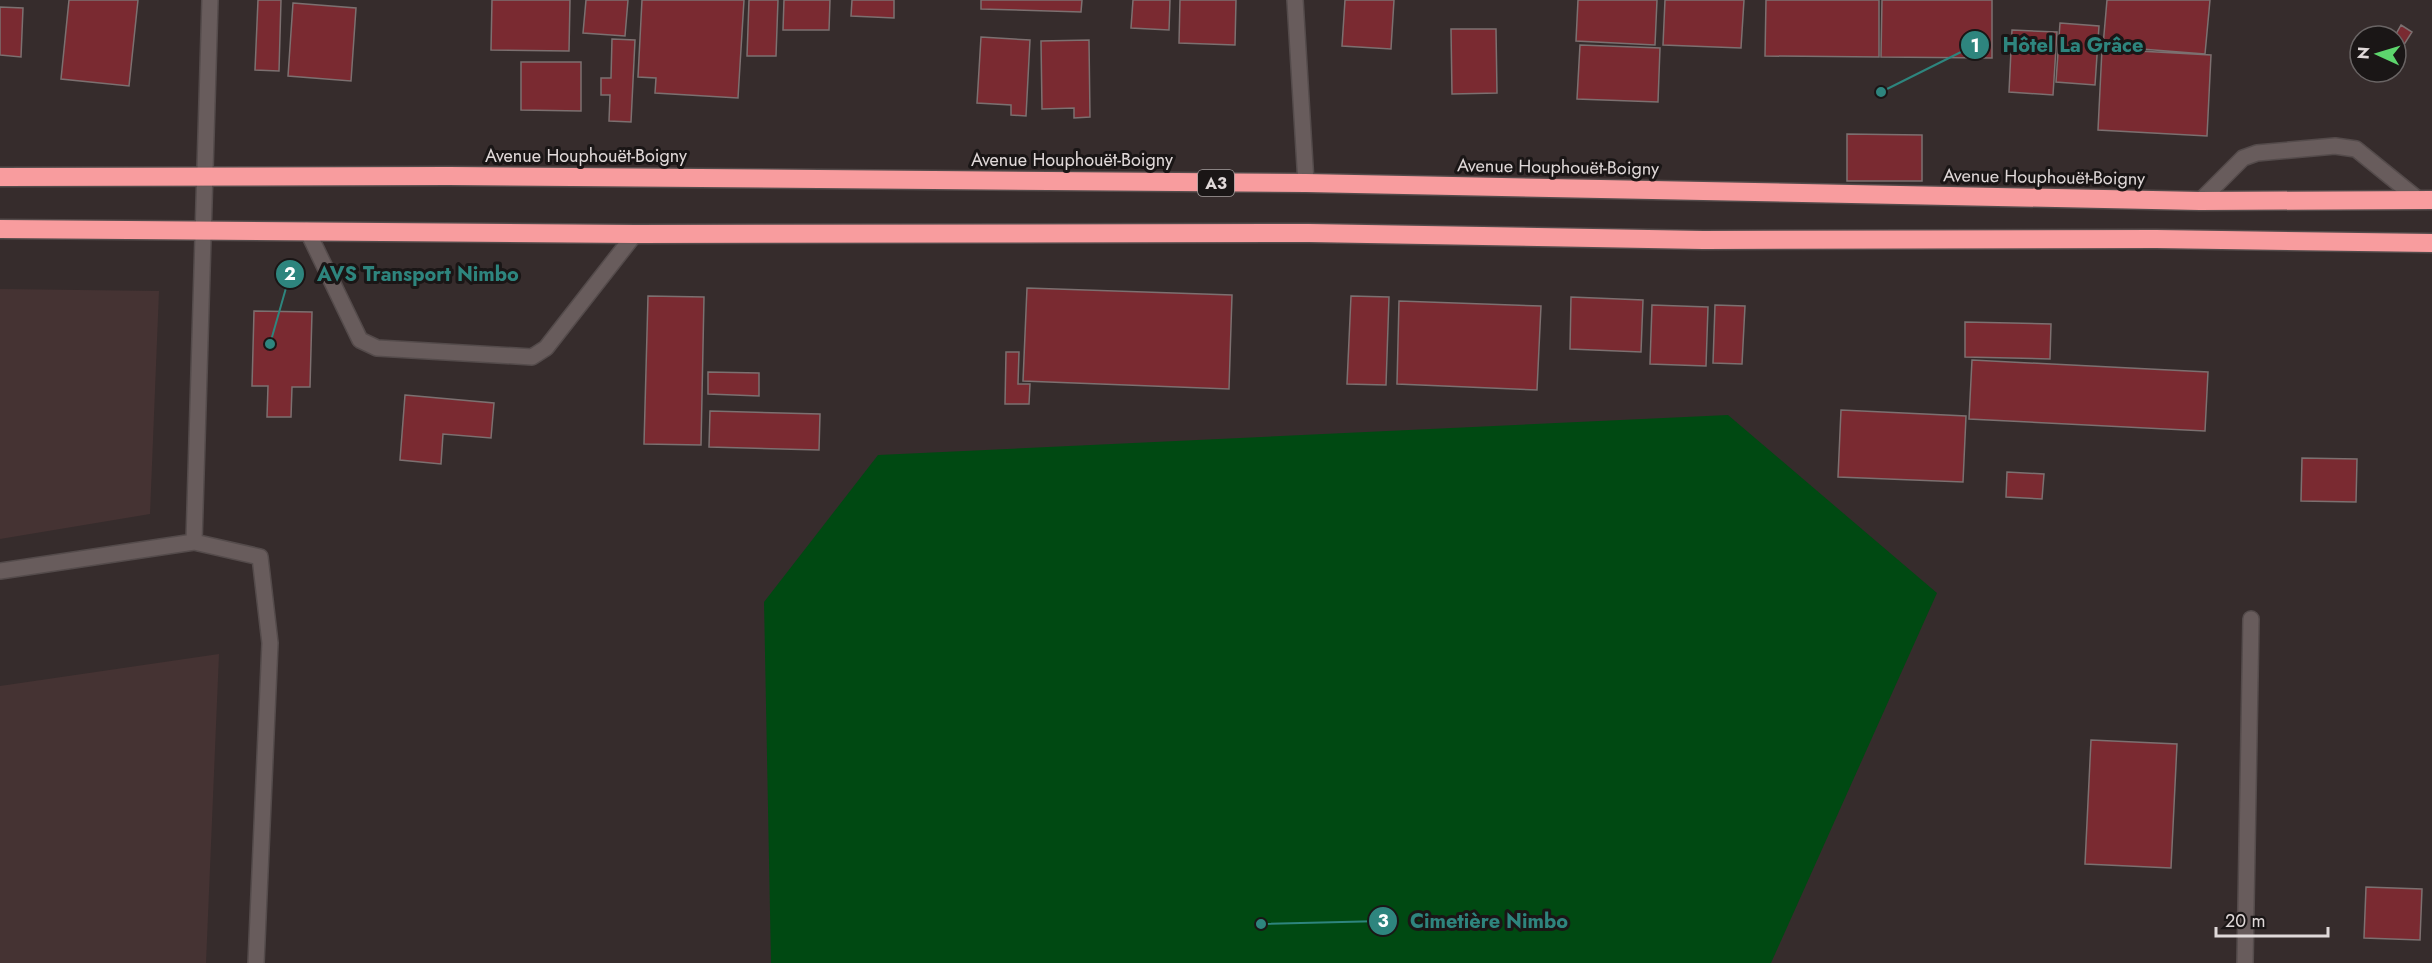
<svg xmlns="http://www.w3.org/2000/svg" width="2432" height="963" font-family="Jost,sans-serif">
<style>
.built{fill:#453333}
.green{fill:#004912}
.building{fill:#7a2a31;stroke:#7c7070;stroke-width:1.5}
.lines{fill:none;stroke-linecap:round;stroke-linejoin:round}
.minor-casing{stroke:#544b4b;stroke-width:18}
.highway-casing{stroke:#544b4b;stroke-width:21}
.minor{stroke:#685c5c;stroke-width:15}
.highway{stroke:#f89c9e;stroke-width:18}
.labels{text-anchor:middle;stroke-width:6;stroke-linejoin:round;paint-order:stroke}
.shield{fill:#1a1616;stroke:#a59e9e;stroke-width:1.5}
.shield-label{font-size:16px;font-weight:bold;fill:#e0d9d9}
.street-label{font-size:18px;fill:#e0d9d9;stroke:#1a1616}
.leader{fill:none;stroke:#2e857e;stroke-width:2}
.callout-dot{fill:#2e857e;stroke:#1a1616;stroke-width:2}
.mark-label{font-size:18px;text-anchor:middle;font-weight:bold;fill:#fff}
.callout-label{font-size:20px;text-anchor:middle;font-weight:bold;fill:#2e857e;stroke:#1a1616;stroke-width:6;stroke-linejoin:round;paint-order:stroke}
</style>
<rect width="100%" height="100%" fill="#362c2c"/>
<path class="built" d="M0 289 159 291 150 514 0 539Z
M219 654 206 963H0V686Z"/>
<path class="green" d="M1728 415 1937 593 1771 963H771L764 602 878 455Z"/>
<path class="building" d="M69 0H138L129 86 61 79Z
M258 0H281L279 71 255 70Z
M492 0H570L569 51 491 50Z
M586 0H628L625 36 583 33Z
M642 0H744L738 98 655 93 656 78 638 77Z
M749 0H778L776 56H747Z
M784 0H830L829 30H783Z
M852 0H894V18L851 16Z
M981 0H1082L1081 12 981 9Z
M1133 0H1170L1169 30 1131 28Z
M1180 0H1236L1235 45 1179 43Z
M1345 0H1394L1391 49 1342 46Z
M1578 0H1657L1655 45 1576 41Z
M1665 0H1744L1741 48 1663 45Z
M1766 0H1879V57L1765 56Z
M1882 0H1992V58L1881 57Z
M2107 0H2210L2205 54 2103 46Z
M293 3 356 8 351 81 288 76Z
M0 7 23 8 21 57 0 55Z
M2060 23 2099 26 2095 85 2056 82Z
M2401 25 2412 32 2400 51 2396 48 2395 36Z
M1451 29H1496L1497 93 1452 94Z
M2012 30 2057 32 2053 95 2009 92Z
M981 37 1030 40 1026 116 1011 115V105L977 103Z
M612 39 635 40 631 122 609 121 610 95H601V78H611Z
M1089 40 1090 117 1074 118V108L1042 109 1041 41Z
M1580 45 1660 48 1658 102 1577 99Z
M2102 49 2211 55 2207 136 2098 130Z
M521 62H581V111L521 110Z
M1847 134 1922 135V181H1847Z
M1027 288 1232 295 1229 389 1023 381Z
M648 296 704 297 701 445 644 444Z
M1351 296 1389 297 1386 385 1347 384Z
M1571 297 1643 300 1641 352 1570 349Z
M1399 301 1541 306 1537 390 1397 384Z
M1652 305 1708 307 1706 366 1650 364Z
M1715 305 1745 306 1742 364 1713 363Z
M254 311 312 312 310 387H292L291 417H267L268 386H252Z
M1965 322 2051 324 2050 359 1965 357Z
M1006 352H1019L1018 384H1030L1029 404H1005Z
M1972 360 2208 372 2205 431 1969 419Z
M708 372 759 373V396L708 394Z
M405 395 494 403 491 438 443 434 441 464 400 460Z
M1841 410 1966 416 1963 482 1838 477Z
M710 411 820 414 819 450 709 447Z
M2302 458 2357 459 2356 502 2301 501Z
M2007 472 2044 474 2042 499 2006 497Z
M2091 740 2177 744 2171 868 2085 864Z
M2366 887 2422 889 2420 940 2364 938Z"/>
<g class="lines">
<g class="minor-casing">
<path id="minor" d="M1295 0 1306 183
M2200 201 2243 158 2257 153 2335 146 2356 149 2419 200
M307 230 360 340 377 348 532 357 546 348 635 234
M194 542 210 0
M0 571 194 542 260 557 270 643 256 963
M2245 963 2251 619"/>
</g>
<g class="highway-casing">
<path id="highway" d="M0 177 449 176 1306 183 2200 201 2432 200
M0 229 635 234 1309 233 1703 240 2156 239 2432 243"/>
</g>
<use href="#minor" class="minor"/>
<use href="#highway" class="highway"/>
</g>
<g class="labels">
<rect class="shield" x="1198" y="170" width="36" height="26" rx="4.5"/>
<g class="shield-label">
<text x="1216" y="189">A3</text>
</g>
<g class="street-label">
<text x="586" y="162">Avenue Houphouët-Boigny</text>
<text x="1072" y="166">Avenue Houphouët-Boigny</text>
<text transform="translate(1558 167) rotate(1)" y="6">Avenue Houphouët-Boigny</text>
<text transform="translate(2044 177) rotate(1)" y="6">Avenue Houphouët-Boigny</text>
</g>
</g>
<path class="leader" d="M1881 92L1975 45M270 344L290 274M1261 924L1383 921"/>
<g class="callout-dot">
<circle cx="1881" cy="92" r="6"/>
<circle cx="270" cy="344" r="6"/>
<circle cx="1261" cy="924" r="6"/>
<circle cx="1975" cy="45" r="15"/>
<circle cx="290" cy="274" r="15"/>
<circle cx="1383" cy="921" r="15"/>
</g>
<g class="mark-label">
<text x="1975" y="52">1</text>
<text x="290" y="280">2</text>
<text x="1383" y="927">3</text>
</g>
<g class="callout-label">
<text x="2073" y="52">Hôtel La Grâce</text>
<text x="418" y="281">AVS Transport Nimbo</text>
<text x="1489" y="928">Cimetière Nimbo</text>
</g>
<g transform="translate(2378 54) rotate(274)"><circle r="28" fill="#1a1616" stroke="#696464" stroke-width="1.5"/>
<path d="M0-4.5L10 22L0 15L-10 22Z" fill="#5dd56d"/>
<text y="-9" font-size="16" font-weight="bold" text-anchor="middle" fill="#e0d9d9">N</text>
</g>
<path d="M2216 927v9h112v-9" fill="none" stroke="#e0d9d9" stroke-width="3"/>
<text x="2225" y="927" font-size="18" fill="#e0d9d9" stroke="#1a1616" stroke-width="4.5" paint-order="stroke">20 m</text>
</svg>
